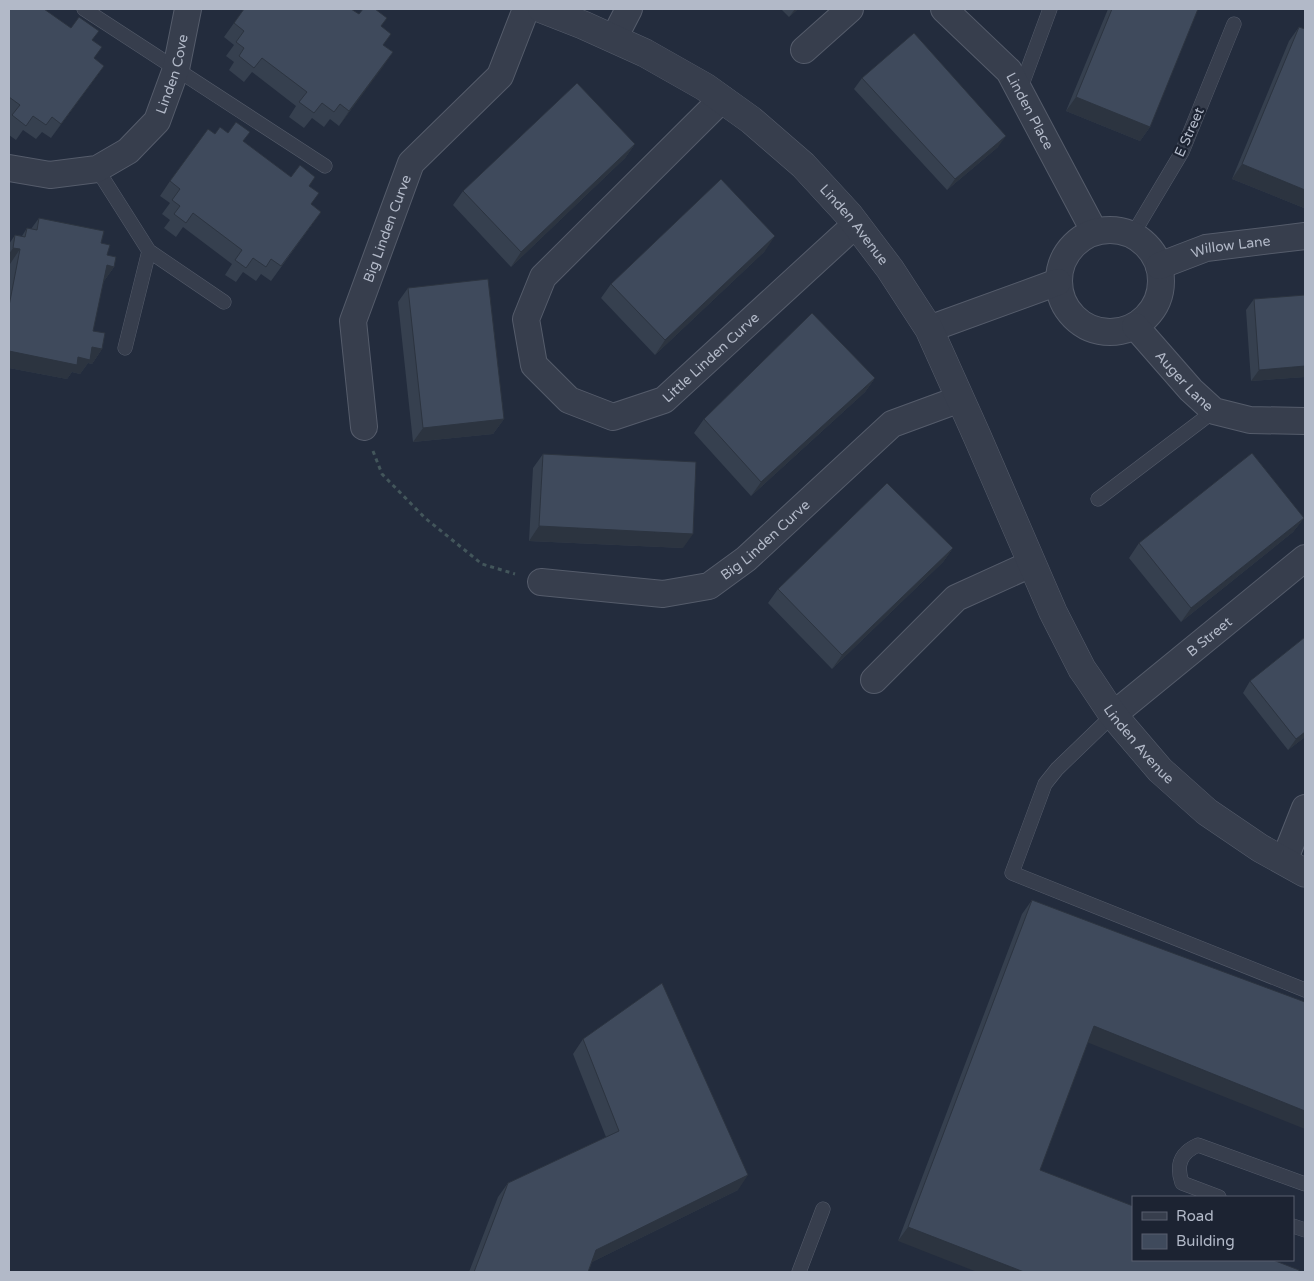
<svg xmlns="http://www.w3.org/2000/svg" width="1314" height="1281" font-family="'Varela Round',sans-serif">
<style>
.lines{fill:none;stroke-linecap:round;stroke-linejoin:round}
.service-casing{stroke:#555c6b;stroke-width:15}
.minor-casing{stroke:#555c6b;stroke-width:28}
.tertiary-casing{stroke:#555c6b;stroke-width:29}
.path{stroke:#43565b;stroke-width:3;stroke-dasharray:4 4;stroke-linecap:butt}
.service{stroke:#373e4d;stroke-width:14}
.minor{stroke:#373e4d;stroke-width:26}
.tertiary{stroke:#373e4d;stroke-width:28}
.wall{fill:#36404f}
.shaded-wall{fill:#2c3440}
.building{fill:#3f4a5c;stroke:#2c3440}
.labels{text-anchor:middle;stroke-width:4.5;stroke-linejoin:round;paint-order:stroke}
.street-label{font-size:14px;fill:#b2b9c8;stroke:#1c2332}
</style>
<rect width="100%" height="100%" fill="#232c3d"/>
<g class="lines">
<g class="service-casing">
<path id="service" d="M84 9 325 166
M1020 90 1050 9
M97 169 149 251 125 348
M1133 234 1182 152 1234 24
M149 251 224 302
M1098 499 1214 411
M1113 715 1057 769 1045 784 1012 873 1305 990
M1219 1197 1182 1183C1176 1165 1180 1153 1198 1145L1305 1184
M1293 1226 1305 1230
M799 1272 823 1209"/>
</g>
<g class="minor-casing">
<g id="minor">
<path id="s1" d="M944 9 1009 71 1094 231"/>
<path d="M614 38 629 9"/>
<path d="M804 50 850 9"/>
<path id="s2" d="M722 99 543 277 526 319 534 365 569 400 613 417 664 400 856 224"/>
<path id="s3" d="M9 168 50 175 97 169 128 151 157 121 176 69 188 9"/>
<circle cx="1110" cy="281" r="51"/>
<path id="s4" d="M1159 266 1206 248 1305 236"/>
<path id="s5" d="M1135 326 1191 390 1214 411 1250 420 1305 421"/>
<path d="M929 329 1058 282"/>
<path id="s6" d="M364 427 353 321 411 163 500 76 526 9"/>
<path id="s7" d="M541 582 663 594 709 586 746 559 892 424 960 399"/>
<path d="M874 680 956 598 1031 564"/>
<path id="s8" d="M1113 715 1305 558"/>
<path d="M1284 861 1305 808"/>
</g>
</g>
<g class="tertiary-casing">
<g id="tertiary">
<path id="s9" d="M542 9 583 25 645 53 705 87 751 120 803 165 849 215 890 269 929 329 977 436 1053 612 1082 669 1089 679 1113 715 1160 770 1207 812 1260 848 1305 873"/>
</g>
</g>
<path class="path" d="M373 451 382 474 425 518 482 564 515 574"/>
<use href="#service" class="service"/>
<use href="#minor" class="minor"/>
<use href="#tertiary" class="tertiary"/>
</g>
<path class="wall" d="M9 9 71 28 92 40 94 59 104 66 51 138 42 132 36 139 23 130 16 140 9 135Z
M781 9H798L789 17Z
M1108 9H1198L1150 127 1140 141 1066 111Z
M359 14 381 27 383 45 393 52 339 126 330 119 324 127 312 118 304 128 289 117 296 106 252 72 244 82 229 70 234 62 226 56 234 45 224 37 234 23Z
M1299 27 1305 29V206L1304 208 1232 179 1289 41Z
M862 78 998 147 947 190 854 89Z
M228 133 243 141 291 177 309 186 311 204 321 212 271 281 261 274 256 281 243 272 236 282 225 275 232 264 183 227 176 237 164 228 170 220 162 214 170 203 160 196 170 181 215 134Z
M635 144 625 158 511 267 453 205 463 191Z
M39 218 101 243 114 267 104 281H103L93 331 102 349 92 364 88 363 80 374 72 372 67 379 9 368V272L10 264 9 263V244L15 235 22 236 27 228 31 229Z
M765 251 655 355 601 298 611 284Z
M408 288 504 419 493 434 413 442 398 302Z
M1254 299 1305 377 1251 381 1246 310Z
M875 378 865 392 751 496 694 433 704 419Z
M543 454 683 548 529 541 533 468Z
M1304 518 1293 532 1181 622 1129 558 1139 543Z
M953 548 943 562 832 669 768 603 778 589Z
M1250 681 1305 737 1288 750 1243 693Z
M1032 900 1088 1042 898 1241 1022 914Z
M583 1039 738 1190 592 1262 588 1272H469L498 1197 508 1183 606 1137 573 1054Z"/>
<path class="shaded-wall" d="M795 9H798L789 17Z
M393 52 383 67 339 126 349 111Z
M104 66 94 80 51 138 61 124Z
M1076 97 1150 127 1140 141 1066 111Z
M1006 136 998 147 947 190 955 179Z
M635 144 625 158 511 267 521 252Z
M1242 164 1305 190V206L1304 208 1232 179Z
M775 236 765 251 655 355 665 340Z
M13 248 20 249 10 264 9 263V254Z
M107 265 114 267 104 281 97 280Z
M92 347 102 349 92 364 88 363 80 374 72 372 67 379 9 368V351L78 357Z
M1305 366V377L1251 381 1259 370Z
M875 378 865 392 751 496 761 482Z
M504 419 493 434 413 442 423 428Z
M1304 518 1293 532 1181 622 1191 608Z
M539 526 693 534 683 548 529 541Z
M953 548 943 562 832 669 842 655Z
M1305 732V737L1288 750 1296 739Z
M1094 1026 1305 1111V1129L1084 1041Z
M748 1175 738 1190 586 1265 596 1250Z
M908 1227 1024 1272H977L898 1241Z"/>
<path class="building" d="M9 9H44L71 28 79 17 99 31 92 40 102 47 94 58 104 66 61 124 52 117 46 125 33 116 26 126 12 115 20 105 9 97Z
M244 9H351L359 14 363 9H375L387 18 381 26 391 34 383 45 393 52 349 111 340 104 334 112 322 103 314 113 299 102 307 92 262 58 254 68 239 56 244 48 236 42 244 31 234 23Z
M1112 9H1198L1150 127 1076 97Z
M1299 27 1305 29V190L1242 164Z
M914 33 1006 136 955 179 862 78Z
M577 83 635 144 521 252 463 191Z
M236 122 250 132 243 141 291 177 300 165 315 177 309 186 319 193 311 204 321 212 281 266 271 259 266 267 253 258 246 268 235 260 242 250 193 213 186 223 174 214 180 206 172 200 180 189 170 181 208 129 215 134 220 127 228 133Z
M721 179 775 236 665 340 611 284Z
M39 218 104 231 101 243 110 245 107 255 116 257 114 267 107 265 93 331 105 333 102 349 92 347 90 360 78 357 77 365 9 351V306L20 249 13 248 15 235 25 237 27 228 37 230Z
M488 279 504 419 423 428 408 288Z
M1305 295V366L1259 370 1254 299Z
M812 313 875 378 761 482 704 419Z
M1252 453 1304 518 1191 608 1139 543Z
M543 454 696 462 693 534 539 526Z
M887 483 953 548 842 655 778 589Z
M1305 637V732L1296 739 1250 681Z
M1032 900 1143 942 1305 1002V1111L1094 1026 1040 1170 1133 1206V1260H1273L1299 1270V1272H1024L908 1227Z
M662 983 748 1175 596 1250 588 1272H474L508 1183 619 1131 583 1039Z"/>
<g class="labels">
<g class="street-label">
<text dy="5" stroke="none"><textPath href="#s3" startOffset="216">Linden Cove</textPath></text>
<text dy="5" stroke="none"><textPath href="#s1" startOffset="135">Linden Place</textPath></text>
<text transform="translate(1189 132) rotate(-66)" y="5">E Street</text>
<text dy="5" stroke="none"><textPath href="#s9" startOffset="385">Linden Avenue</textPath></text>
<text dy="5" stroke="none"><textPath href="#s6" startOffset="205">Big Linden Curve</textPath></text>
<text dy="5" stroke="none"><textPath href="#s4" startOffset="75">Willow Lane</textPath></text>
<text dy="5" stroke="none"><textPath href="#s2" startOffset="558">Little Linden Curve</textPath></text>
<text dy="5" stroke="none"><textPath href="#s5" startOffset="74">Auger Lane</textPath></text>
<text dy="5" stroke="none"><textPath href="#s7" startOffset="242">Big Linden Curve</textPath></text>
<text dy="5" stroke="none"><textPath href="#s8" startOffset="124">B Street</textPath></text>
<text dy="5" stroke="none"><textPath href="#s9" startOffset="981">Linden Avenue</textPath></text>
</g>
</g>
<rect width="1314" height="1281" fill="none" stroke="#b2b9c8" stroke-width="20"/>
<rect x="1132" y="1196" width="162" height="65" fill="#1c2332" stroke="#585f6e"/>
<rect x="1142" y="1212" width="25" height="8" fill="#373e4d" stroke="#585f6e"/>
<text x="1176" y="1221" font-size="15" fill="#b2b9c8">Road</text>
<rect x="1142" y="1234" width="25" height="15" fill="#3f4a5c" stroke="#585f6e"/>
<text x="1176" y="1246" font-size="15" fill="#b2b9c8">Building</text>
</svg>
